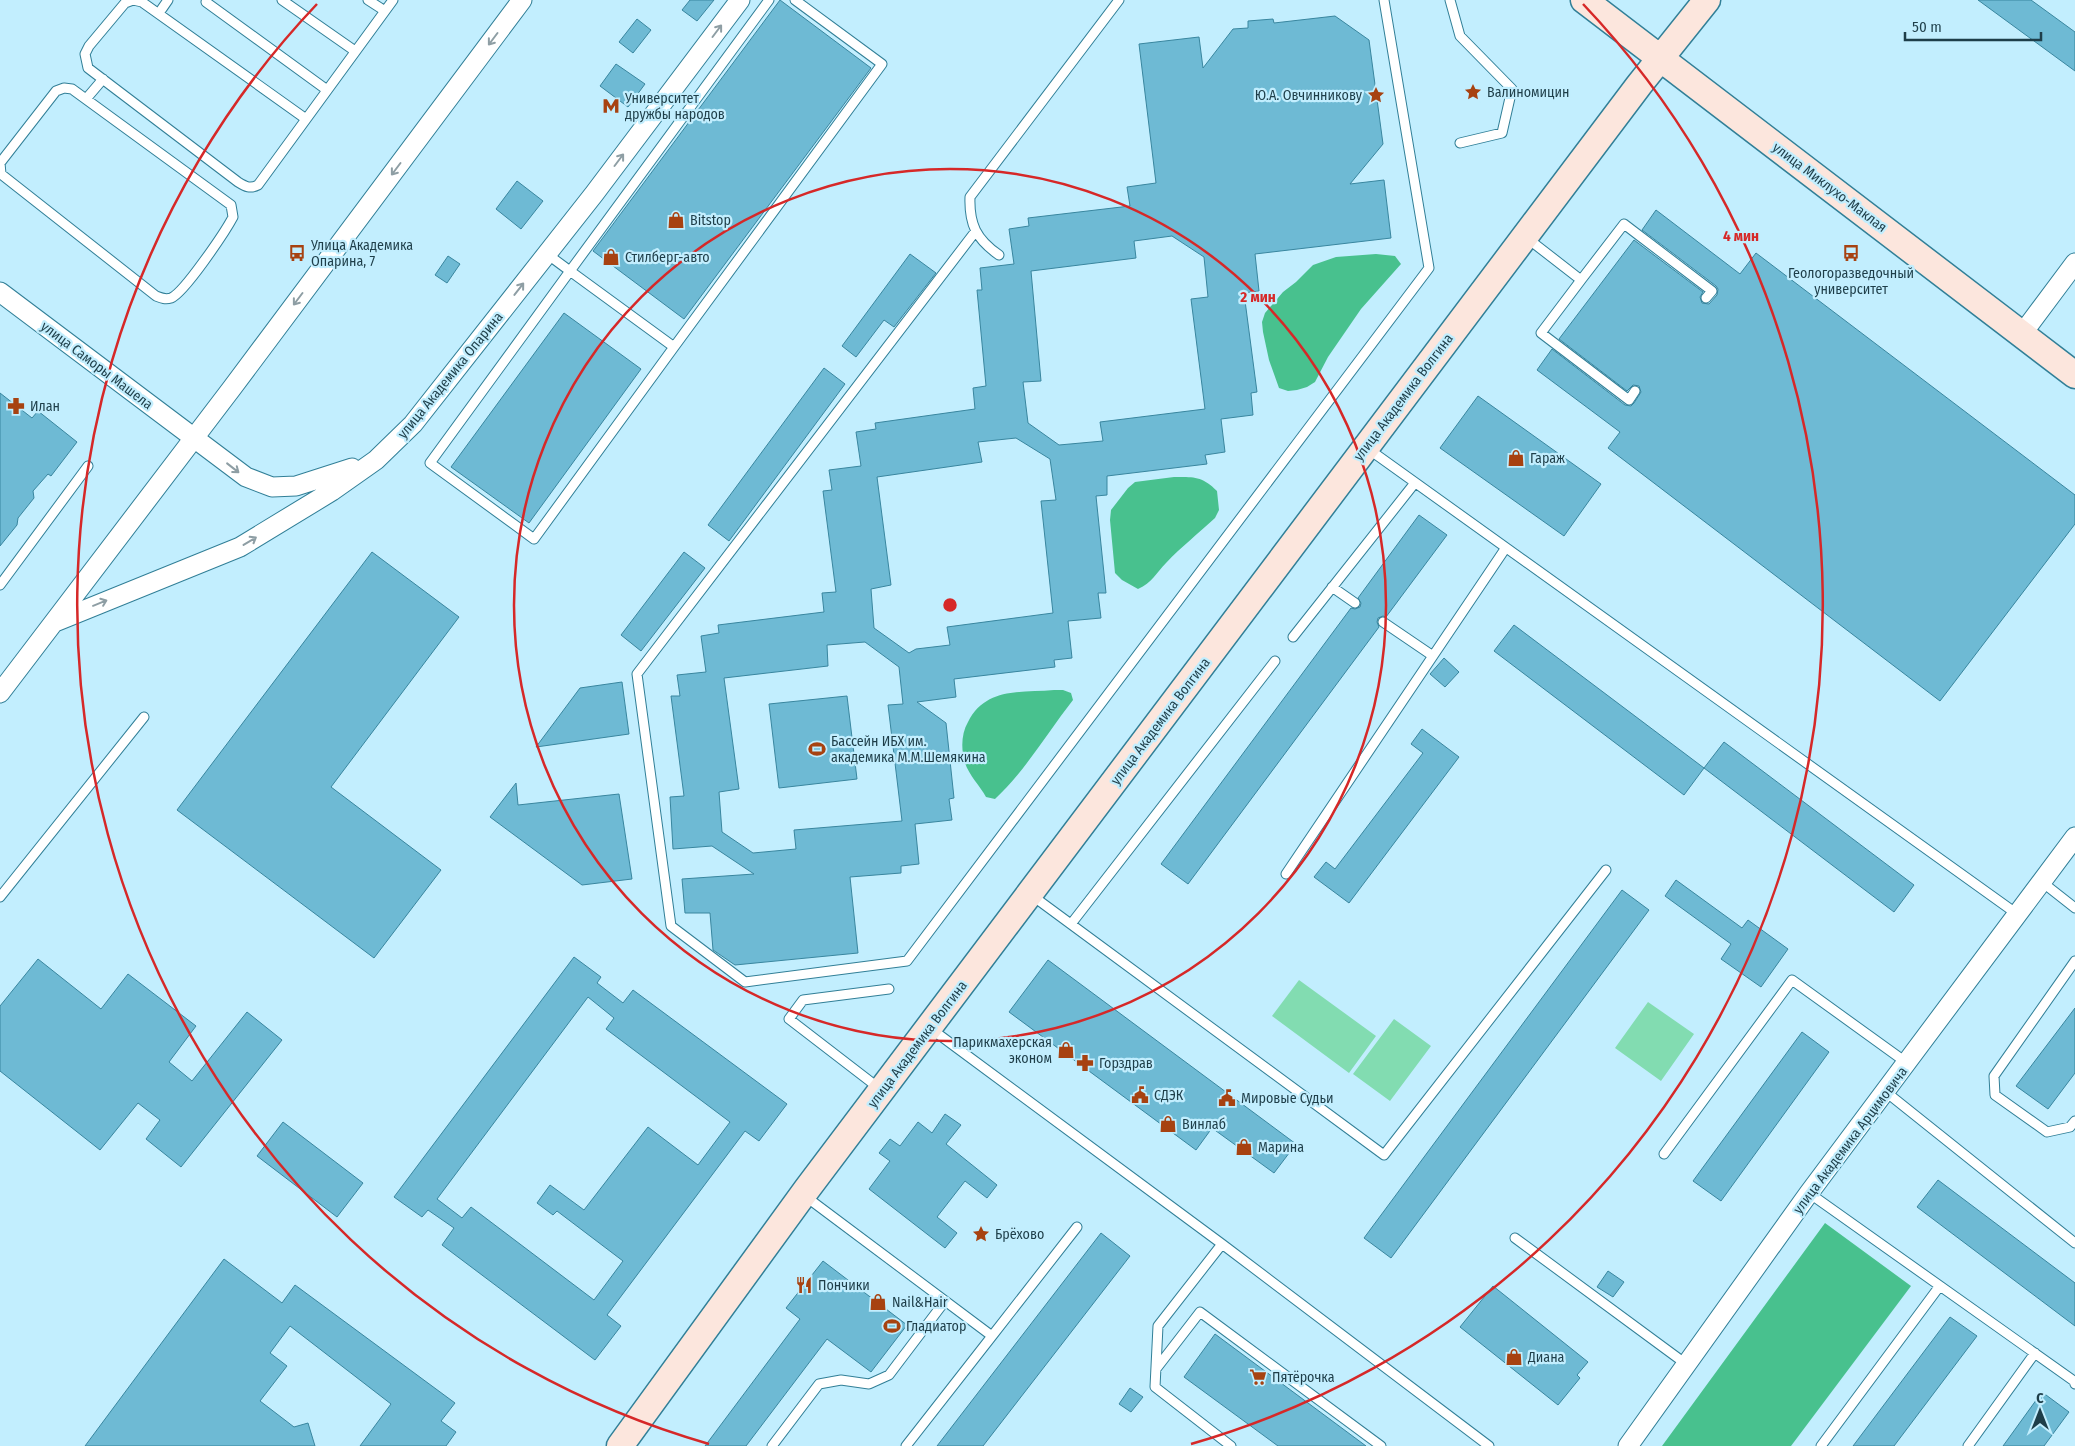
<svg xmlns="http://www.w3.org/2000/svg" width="2075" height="1446" font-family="'Fira Sans Condensed',sans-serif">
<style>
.green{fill:#82dcb1}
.forest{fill:#48c18e}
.building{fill:#6ebad4;stroke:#39869f;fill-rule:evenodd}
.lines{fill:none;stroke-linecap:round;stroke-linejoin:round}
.lane-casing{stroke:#317f97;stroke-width:11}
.street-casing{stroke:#317f97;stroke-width:21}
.secondary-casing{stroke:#317f97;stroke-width:29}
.lane{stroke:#fff;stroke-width:9}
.street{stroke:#fff;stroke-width:19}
.secondary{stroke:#fce6dd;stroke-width:26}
.oneway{stroke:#8e9ea4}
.ring{fill:none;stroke:#d62828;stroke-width:2.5}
.labels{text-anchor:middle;stroke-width:4.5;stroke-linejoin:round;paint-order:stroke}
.poi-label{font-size:14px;fill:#1e3e49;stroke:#c2eefe;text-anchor:start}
.street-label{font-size:14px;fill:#1e3e49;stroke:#c2eefe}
.centre{fill:#d62828;stroke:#c2eefe;stroke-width:2.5}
.ring-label{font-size:15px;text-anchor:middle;font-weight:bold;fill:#d62828;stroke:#c2eefe;stroke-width:4.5;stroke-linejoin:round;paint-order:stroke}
</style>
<rect width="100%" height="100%" fill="#c2eefe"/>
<path class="green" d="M1299 980 1376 1036 1349 1073 1272 1016Z
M1648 1002 1694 1034 1661 1081 1615 1048Z
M1394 1019 1431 1046 1390 1101 1353 1074Z"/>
<path class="forest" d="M1376 254 1395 256 1401 264 1361 309 1328 357 1315 382 1307 387 1297 390 1288 391 1279 388 1269 360 1263 332 1262 322 1265 313 1283 292 1296 282 1313 265 1336 257Z
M1174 477C1194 477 1202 476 1217 491L1219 510 1215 518C1199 533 1181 547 1166 563 1156 573 1152 583 1138 589L1122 580 1115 573 1110 520 1111 510 1128 488 1135 482Z
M1054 690H1063L1071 693 1073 700C1047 733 1026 770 995 799L986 797C980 786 969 775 965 763 961 750 961 734 968 722 986 687 1021 693 1054 690Z
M1825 1223 1911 1286 1791 1446H1662Z"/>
<path class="building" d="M690 0H714L697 21 682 10Z
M780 0 871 68 684 319 593 251Z
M1978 0H2031L2075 32V71Z
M1335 16 1369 40 1383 144 1350 184 1384 180 1391 238 1255 254 1259 291 1244 293 1257 392 1251 393 1253 415 1221 419 1225 452 1205 455 1207 464 1107 476V495L1096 496 1106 593H1098L1101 618 1068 621 1072 658 1054 660 1055 667 954 679 956 697 917 702 946 723 954 798 949 799 952 820 915 824 919 864 901 866V873L850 877 858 953 735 965 713 950 710 913H685L682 879 754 874 712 846 673 849 670 797 684 796 671 696H680L677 675 706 672 701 636 719 633 718 625 824 612 822 593 836 592 823 491 832 490 829 470 861 466 856 432 876 429 875 423 975 409 973 388 986 386 977 290H982L980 268 1014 264 1009 229 1029 226 1028 218 1130 206 1127 187 1156 183 1139 44 1199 37 1203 68 1233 29 1248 28V21L1273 19 1274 23ZM1172 236 1204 257 1208 297 1191 299 1205 409 1100 422 1103 441 1059 445 1028 423 1023 382 1041 381 1031 271 1136 258 1134 241ZM1016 438 1050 459 1056 500 1041 501 1053 613 947 627 950 645 916 649 909 653 874 628 871 589 891 585 877 477 982 462 978 442ZM865 642 899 667 903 704 888 705 902 821 794 830 796 849 753 853 722 832 719 792 739 789 724 678 828 666 827 645Z
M637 19 651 30 633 53 619 42Z
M616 64 645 84 628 107 600 86Z
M517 181 543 201 521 229 496 209Z
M1656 210 1740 274 1756 253 2075 495V524L1940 701 1608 448 1620 432 1537 370 1552 349 1625 405 1631 406 1634 403 1641 392 1639 386 1633 385 1627 391 1559 339 1634 240 1703 292 1700 297 1702 303 1709 304 1717 295 1718 289 1716 286 1642 230Z
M910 254 936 273 894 327 884 320 856 357 842 346Z
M448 256 460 264 447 283 435 275Z
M564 313 641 369 529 523 451 467Z
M824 368 845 384 729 541 708 525Z
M0 393 32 418 38 411 77 442 51 476 48 474 33 491 34 498 18 518 17 525 0 546Z
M1478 396 1601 484 1564 536 1440 448Z
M1419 515 1447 535 1386 617 1383 616 1378 618 1377 622 1379 627 1188 884 1161 864 1351 608 1355 609 1360 607 1361 603 1358 598Z
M372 552 459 617 331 787 441 870 374 958 177 810Z
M684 552 705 568 641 651 621 635Z
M1514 625 1704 768 1684 795 1494 651Z
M1444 658 1459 672 1445 687 1430 674Z
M622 682 629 734 536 747 580 688Z
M847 696 857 779 779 788 769 704Z
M1422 729 1459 757 1349 903 1314 877 1326 862 1335 869 1423 753 1411 744Z
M1724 742 1914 885 1894 912 1704 768Z
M516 783 518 805 619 794 632 879 582 885 490 817Z
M1676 880 1742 928 1748 920 1788 949 1761 987 1721 959 1731 944 1665 896Z
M1622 890 1649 910 1391 1258 1364 1238Z
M574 957 601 977 597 983 623 1003 633 990 787 1104 759 1141 745 1131 607 1315 621 1326 595 1360 442 1245 454 1228 428 1210 422 1217 394 1197ZM588 997 614 1018 606 1029 730 1122 698 1165 648 1127 584 1210 550 1185 537 1203 553 1215 557 1211 623 1261 594 1300 471 1207 462 1218 437 1199Z
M38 959 101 1009 128 974 196 1026 169 1062 192 1081 247 1012 282 1040 181 1167 146 1139 160 1120 138 1103 100 1150 0 1071V1006Z
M1048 960 1296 1144 1274 1173 1212 1128 1196 1150 1009 1012Z
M2075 1008V1073L2048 1109 2016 1086Z
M1802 1032 1829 1052 1721 1201 1693 1181Z
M945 1114 961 1125 946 1144 997 1185 987 1198 965 1181 937 1217 957 1233 945 1248 869 1189 890 1161 879 1153 890 1139 900 1146 918 1122 932 1133Z
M283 1122 363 1183 337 1217 257 1156Z
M1938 1180 2075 1283V1326L1917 1207Z
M1101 1233 1130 1256 983 1446H937Z
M224 1259 282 1303 295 1285 455 1403 441 1421 456 1432 446 1446H360L391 1404 290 1326 270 1353 287 1366 260 1401 294 1427 308 1423 315 1446H85Z
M823 1261 907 1325 871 1372 827 1339 746 1446H705L800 1319 786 1308Z
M1608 1271 1624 1282 1613 1297 1597 1287Z
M1493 1286 1588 1362 1577 1375 1580 1378 1558 1405 1460 1327Z
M1950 1317 1977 1336 1894 1446H1853Z
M1215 1334 1366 1446H1278L1184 1377Z
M1130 1388 1143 1397 1131 1412 1119 1404Z
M2042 1392 2069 1412 2044 1446H2003Z"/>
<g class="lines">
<g class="lane-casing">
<path id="lane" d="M282 0 355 51
M368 0 385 11
M769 0 570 271 674 347 882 64 795 0
M1450 0 1460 36 1512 89 1502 133 1460 143
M206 2 327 90
M159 13 168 0
M86 99 103 79
M306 119 142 2 133 0 125 3 89 46 85 54 88 68 238 182C246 187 250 189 258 185L385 11 393 0
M0 163 56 91 64 88 72 89 231 205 233 217C225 232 184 293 171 298 165 300 161 298 156 296L1 174 0 163
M975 232 637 674 671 926 745 982 907 961 1429 268 1384 0
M1527 238 1581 280 1541 333 1629 400 1635 391
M547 254 570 271 430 463 534 539 674 347
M999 255C976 239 969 224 970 197L1119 0
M1581 280 1624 224 1712 291 1706 298
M1367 448 2017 914
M0 585 88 466
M1332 587 1355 603
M1383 622 1433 656
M1293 637 1414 484
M1286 874 1505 549
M2042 882 2075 908
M1030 894 1384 1155 1606 870
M0 897 144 717
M1071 924 1275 661
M2075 961 1994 1076 1995 1095 2047 1132 2070 1127 2075 1121
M930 1028 1222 1244 1489 1446
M880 1089 789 1019 803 1000 889 989
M1886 1092 2075 1243
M1664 1154 1792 980 1907 1063
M1809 1193 2074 1381 2075 1384
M805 1196 992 1336 1077 1227
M1515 1238 1686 1364
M1222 1244 1158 1326 1155 1387 1231 1446
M1156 1369 1200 1312 1381 1446
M772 1446 819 1384 841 1380 869 1384 889 1375 945 1301
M906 1446 992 1336
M1821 1446 1939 1287
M1968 1446 2035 1353"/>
</g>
<g class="street-casing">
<path id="street" d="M0 292 246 477 272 487 296 486 352 468
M2022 334 2075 263
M55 622 240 547 332 491 376 460 413 424 594 194 740 0
M0 693 232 388 522 0
M1628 1446 1809 1193 2075 837"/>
</g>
<g class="secondary-casing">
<path id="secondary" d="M1584 0 2075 375
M620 1446 807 1189 1639 85 1707 0"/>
</g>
<use href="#lane" class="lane"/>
<use href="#street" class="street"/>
<use href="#secondary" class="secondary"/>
</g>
<defs><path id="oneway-shaft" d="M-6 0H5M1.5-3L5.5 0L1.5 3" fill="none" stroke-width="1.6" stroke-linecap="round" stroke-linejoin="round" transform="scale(1.25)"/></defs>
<g class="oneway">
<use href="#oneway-shaft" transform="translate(717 31) rotate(-53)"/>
<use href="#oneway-shaft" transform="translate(493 39) rotate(127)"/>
<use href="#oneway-shaft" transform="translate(619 160) rotate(-53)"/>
<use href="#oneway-shaft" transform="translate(396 169) rotate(127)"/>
<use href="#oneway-shaft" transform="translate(519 289) rotate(-52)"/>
<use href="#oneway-shaft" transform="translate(298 299) rotate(127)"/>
<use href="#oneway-shaft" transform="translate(233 468) rotate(38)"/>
<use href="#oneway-shaft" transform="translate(250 541) rotate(-31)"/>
<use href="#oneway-shaft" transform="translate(100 603) rotate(-22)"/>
</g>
<g class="ring">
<circle cx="950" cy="605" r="436"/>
<path d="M709 1444A873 873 0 0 1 317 4M1583 4A873 873 0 0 1 1191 1444"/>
</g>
<defs>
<g id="sight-bare" transform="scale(1.35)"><path d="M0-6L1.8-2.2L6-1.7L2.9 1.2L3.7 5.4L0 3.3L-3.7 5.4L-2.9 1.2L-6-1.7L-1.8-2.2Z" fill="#a74211" stroke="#c2eefe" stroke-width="2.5" paint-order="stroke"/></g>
<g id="metro-bare" transform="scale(1.35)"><path d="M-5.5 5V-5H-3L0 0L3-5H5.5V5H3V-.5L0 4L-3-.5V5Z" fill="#a74211" stroke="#c2eefe" stroke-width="2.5" paint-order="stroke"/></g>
<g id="shop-bare" transform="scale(1.35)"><path d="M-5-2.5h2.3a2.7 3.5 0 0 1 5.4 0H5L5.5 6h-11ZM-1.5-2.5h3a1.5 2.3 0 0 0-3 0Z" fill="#a74211" stroke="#c2eefe" stroke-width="2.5" paint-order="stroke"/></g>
<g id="bus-bare" transform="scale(1.35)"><path d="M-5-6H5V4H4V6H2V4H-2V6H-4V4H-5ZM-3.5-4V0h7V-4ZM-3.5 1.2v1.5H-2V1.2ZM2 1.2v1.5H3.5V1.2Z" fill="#a74211" stroke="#c2eefe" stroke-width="2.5" paint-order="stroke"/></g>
<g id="pharmacy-bare" transform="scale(1.35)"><path d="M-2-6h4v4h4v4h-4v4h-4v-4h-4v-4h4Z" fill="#a74211" stroke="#c2eefe" stroke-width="2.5" paint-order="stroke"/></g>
<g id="stadium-bare" transform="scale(1.35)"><path d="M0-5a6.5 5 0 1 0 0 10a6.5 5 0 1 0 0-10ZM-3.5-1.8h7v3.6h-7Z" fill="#a74211" stroke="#c2eefe" stroke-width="2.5" paint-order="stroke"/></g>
<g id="civic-bare" transform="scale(1.35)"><path d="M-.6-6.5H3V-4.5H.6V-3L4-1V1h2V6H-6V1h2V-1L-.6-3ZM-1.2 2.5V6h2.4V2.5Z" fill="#a74211" stroke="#c2eefe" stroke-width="2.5" paint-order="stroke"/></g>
<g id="restaurant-bare" transform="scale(1.35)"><path d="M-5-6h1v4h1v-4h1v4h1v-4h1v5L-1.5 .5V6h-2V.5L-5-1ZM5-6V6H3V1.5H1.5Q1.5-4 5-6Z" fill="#a74211" stroke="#c2eefe" stroke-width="2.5" paint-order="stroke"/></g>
<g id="supermarket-bare" transform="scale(1.35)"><path d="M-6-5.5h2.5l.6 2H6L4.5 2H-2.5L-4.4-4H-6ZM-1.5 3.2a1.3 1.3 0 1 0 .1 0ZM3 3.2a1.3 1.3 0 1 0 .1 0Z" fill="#a74211" stroke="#c2eefe" stroke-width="2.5" paint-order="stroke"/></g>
</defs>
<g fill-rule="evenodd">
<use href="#sight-bare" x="1473" y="92"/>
<use href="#sight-bare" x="1376" y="95"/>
<use href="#metro-bare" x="611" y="106"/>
<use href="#shop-bare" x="676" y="220"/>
<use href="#bus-bare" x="297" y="253"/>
<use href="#bus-bare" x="1851" y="253"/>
<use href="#shop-bare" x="611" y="257"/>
<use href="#pharmacy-bare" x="16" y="406"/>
<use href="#shop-bare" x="1516" y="458"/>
<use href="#stadium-bare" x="817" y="749"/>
<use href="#shop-bare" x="1066" y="1050"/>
<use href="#pharmacy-bare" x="1085" y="1063"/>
<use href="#civic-bare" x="1140" y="1095"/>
<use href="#civic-bare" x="1227" y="1098"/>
<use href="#shop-bare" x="1168" y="1124"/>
<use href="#shop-bare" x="1244" y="1147"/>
<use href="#sight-bare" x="981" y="1234"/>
<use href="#restaurant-bare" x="804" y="1285"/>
<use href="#shop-bare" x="878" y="1302"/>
<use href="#stadium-bare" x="892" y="1326"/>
<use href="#shop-bare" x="1514" y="1357"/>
<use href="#supermarket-bare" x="1258" y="1377"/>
</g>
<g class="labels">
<g class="poi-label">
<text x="1487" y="97">Валиномицин</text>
<text x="1362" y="100" text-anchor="end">Ю.А. Овчинникову</text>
<text x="625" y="103">Университет<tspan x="625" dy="16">дружбы народов</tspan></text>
<text x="690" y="225">Bitstop</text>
<text x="311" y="250">Улица Академика<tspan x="311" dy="16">Опарина, 7</tspan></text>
<text x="625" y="262">Стилберг-авто</text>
<text x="1851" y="278" text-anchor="middle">Геологоразведочный<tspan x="1851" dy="16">университет</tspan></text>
<text x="30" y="411">Илан</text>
<text x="1530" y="463">Гараж</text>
<text x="831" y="746">Бассейн ИБХ им.<tspan x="831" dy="16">академика М.М.Шемякина</tspan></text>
<text x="1052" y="1047" text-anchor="end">Парикмахерская<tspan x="1052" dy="16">эконом</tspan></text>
<text x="1099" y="1068">Горздрав</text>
<text x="1154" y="1100">СДЭК</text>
<text x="1241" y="1103">Мировые Судьи</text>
<text x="1182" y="1129">Винлаб</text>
<text x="1258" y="1152">Марина</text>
<text x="995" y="1239">Брёхово</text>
<text x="818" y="1290">Пончики</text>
<text x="892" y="1307">Nail&amp;Hair</text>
<text x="906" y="1331">Гладиатор</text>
<text x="1528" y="1362">Диана</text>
<text x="1272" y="1382">Пятёрочка</text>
</g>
<g class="street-label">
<text transform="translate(1830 187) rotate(37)" y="5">улица Миклухо-Маклая</text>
<text transform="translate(97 365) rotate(37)" y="5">улица Саморы Машела</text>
<text transform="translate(450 375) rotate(-51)" y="5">улица Академика Опарина</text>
<text transform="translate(1403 397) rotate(-53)" y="5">улица Академика Волгина</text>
<text transform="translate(1160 721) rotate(-53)" y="5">улица Академика Волгина</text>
<text transform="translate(917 1044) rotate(-53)" y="5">улица Академика Волгина</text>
<text transform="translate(1850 1140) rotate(-53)" y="5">улица Академика Арцимовича</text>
</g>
</g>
<circle cx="950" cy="605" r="8" class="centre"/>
<g class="ring-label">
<text x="1741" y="241">4 мин</text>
<text x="1258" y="302">2 мин</text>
</g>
<g transform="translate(2040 1411)" stroke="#c2eefe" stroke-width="4" paint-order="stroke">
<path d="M0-4L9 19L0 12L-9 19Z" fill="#1e3e49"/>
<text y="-8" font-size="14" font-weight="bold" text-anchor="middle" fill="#1e3e49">С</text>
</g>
<path d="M1905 32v8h136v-8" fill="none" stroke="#1e3e49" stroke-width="2.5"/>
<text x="1912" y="32" font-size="15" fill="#1e3e49" stroke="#c2eefe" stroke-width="4" paint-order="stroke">50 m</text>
</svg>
